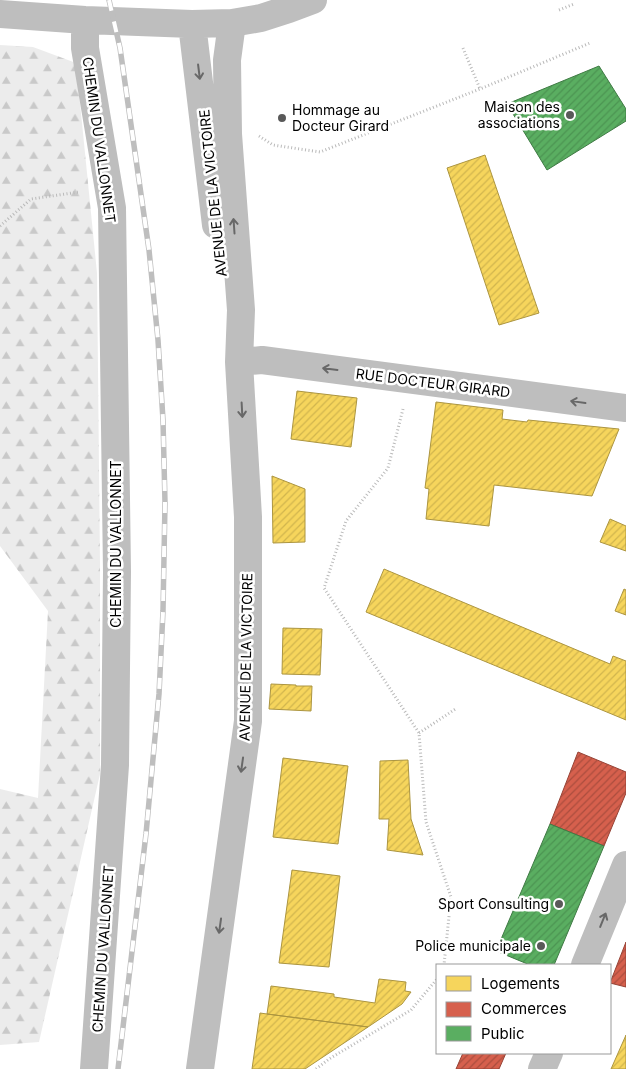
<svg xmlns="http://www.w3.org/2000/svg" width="626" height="1069" font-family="Inter,sans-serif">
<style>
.forest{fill:url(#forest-firs)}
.homes{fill:url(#homes-hatch);stroke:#ac9540}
.shops{fill:url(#shops-hatch);stroke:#964336}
.public{fill:url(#public-hatch);stroke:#3f7a44}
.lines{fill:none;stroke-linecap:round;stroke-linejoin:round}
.path{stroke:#b9b9b9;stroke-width:3;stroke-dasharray:1 2.5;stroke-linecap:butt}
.minor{stroke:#bebebe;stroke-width:28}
.rail-casing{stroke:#bebebe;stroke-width:5.5}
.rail{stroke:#fff;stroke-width:4;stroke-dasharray:11;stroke-linecap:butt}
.oneway{stroke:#686868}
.poi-dot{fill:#595959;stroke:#fff;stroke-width:2}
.labels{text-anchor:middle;stroke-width:5;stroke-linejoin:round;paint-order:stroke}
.poi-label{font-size:14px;fill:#000;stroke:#fff;text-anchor:end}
.street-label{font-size:14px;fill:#000;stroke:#fff}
</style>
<defs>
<pattern id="forest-firs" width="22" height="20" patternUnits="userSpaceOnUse" patternTransform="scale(1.25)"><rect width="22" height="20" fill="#ececec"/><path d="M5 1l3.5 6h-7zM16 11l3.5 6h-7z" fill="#c9c9c9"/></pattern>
<pattern id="homes-hatch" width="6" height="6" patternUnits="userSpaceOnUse" patternTransform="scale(1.25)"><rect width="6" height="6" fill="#f6d55c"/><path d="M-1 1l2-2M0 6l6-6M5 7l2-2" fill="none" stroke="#d1b54e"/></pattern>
<pattern id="shops-hatch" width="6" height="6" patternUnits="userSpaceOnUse" patternTransform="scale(1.25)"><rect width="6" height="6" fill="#d6604d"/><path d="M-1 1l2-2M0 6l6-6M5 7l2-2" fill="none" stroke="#ab4d3e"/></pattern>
<pattern id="public-hatch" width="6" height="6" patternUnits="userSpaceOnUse" patternTransform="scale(1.25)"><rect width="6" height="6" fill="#5aae61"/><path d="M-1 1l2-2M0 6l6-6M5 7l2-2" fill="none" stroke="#4c9452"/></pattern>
</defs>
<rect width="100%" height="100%" fill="#fff"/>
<path class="forest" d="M0 45 33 47 76 63 97 273 100 564V774L39 1042 0 1045V789L38 798 48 611 0 546Z"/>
<path class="homes" d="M485 155 539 313 499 325 447 168Z
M297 391 357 398 351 447 291 439Z
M436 402 503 410 502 419 527 422 528 420 619 429 592 496 494 485 489 526 426 519 429 489 425 488Z
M272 476 305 489V542L273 543Z
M610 519 626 526V551L600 542Z
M384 569 610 664 613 656 626 661V720L366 612Z
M624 589 626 590V615L615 611Z
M283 628 322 629 320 675 282 674Z
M271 684 296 685V686H312L311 711 269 709Z
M283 758 348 766 338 844 273 837Z
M408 760 411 819 423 855 387 850 389 819H379L380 761Z
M292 870 340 876 329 967 279 963Z
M379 979 406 982 405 991 411 992 402 1004 368 1027 267 1014 271 986 334 994V997L375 1003Z
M260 1013 267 1014 368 1027 305 1069H252Z
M626 1035V1069H611Z"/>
<path class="shops" d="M578 752 626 772V793L604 846 550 824Z
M626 942V987L610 983Z
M463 1053H506L499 1069H456Z"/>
<path class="public" d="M599 66 626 109V121L547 170 507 104Z
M550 824 604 846 554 965H530L496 951Z"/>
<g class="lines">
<path class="path" d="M559 10 574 4
M463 48 480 89
M259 136 273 145 320 152 480 89 590 43
M0 226 31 199 79 192
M403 409 388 468 346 521 324 588 419 733 426 822 451 897 444 965
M419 733 457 708
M316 1069 329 1059 411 1010 437 979"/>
<path class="minor" d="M0 14 85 20 192 24 232 23 261 18 289 9 313 0
M85 20V48L112 208 117 572 115 765 94 1069
M192 24 216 225
M239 362 262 360 626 408
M585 965 626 865
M200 1069 248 721V517L239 362 241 310 228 134 227 60 232 23
M542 1069 549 1053"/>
<g class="rail-casing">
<path id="rail" d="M109 0 120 48 149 250 158 340 163 420 165 503 163 611 159 694 146 834 118 1069"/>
</g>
<use href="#rail" class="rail"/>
</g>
<defs><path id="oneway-shaft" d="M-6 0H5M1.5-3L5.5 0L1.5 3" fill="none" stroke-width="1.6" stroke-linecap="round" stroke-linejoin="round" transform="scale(1.25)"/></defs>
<g class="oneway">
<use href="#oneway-shaft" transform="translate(199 72) rotate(83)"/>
<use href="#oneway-shaft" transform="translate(234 226) rotate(-94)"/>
<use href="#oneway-shaft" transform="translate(330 369) rotate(-173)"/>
<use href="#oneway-shaft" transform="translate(578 402) rotate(-172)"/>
<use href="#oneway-shaft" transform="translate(242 410) rotate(87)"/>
<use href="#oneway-shaft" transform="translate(242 765) rotate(98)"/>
<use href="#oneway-shaft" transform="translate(603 920) rotate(-68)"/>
<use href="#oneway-shaft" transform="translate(220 926) rotate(98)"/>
</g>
<g class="poi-dot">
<circle cx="570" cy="115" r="5"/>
<circle cx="282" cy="118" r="5"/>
<circle cx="559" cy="904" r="5"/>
<circle cx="541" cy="946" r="5"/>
</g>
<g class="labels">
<g class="poi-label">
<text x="560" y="112">Maison des<tspan x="560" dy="16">associations</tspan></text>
<text x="292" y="115" text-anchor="start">Hommage au<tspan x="292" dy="16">Docteur Girard</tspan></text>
<text x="549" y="909">Sport Consulting</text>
<text x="531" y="951">Police municipale</text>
</g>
<g class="street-label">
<text transform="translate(99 140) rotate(82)" y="5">CHEMIN DU VALLONNET</text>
<text transform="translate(213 193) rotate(-96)" y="5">AVENUE DE LA VICTOIRE</text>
<text transform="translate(433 383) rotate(7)" y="5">RUE DOCTEUR GIRARD</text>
<text transform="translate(116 544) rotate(-90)" y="5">CHEMIN DU VALLONNET</text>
<text transform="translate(246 657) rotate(-89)" y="5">AVENUE DE LA VICTOIRE</text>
<text transform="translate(103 949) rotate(-86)" y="5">CHEMIN DU VALLONNET</text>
</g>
</g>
<rect x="436" y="964" width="175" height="90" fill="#ffffff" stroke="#999999"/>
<rect x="446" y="976" width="25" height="15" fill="#f6d55c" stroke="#999999"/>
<text x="481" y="989" font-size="15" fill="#000000">Logements</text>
<rect x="446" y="1002" width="25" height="15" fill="#d6604d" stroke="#999999"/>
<text x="481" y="1014" font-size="15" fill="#000000">Commerces</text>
<rect x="446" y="1026" width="25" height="15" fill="#5aae61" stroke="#999999"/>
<text x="481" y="1039" font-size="15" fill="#000000">Public</text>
</svg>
